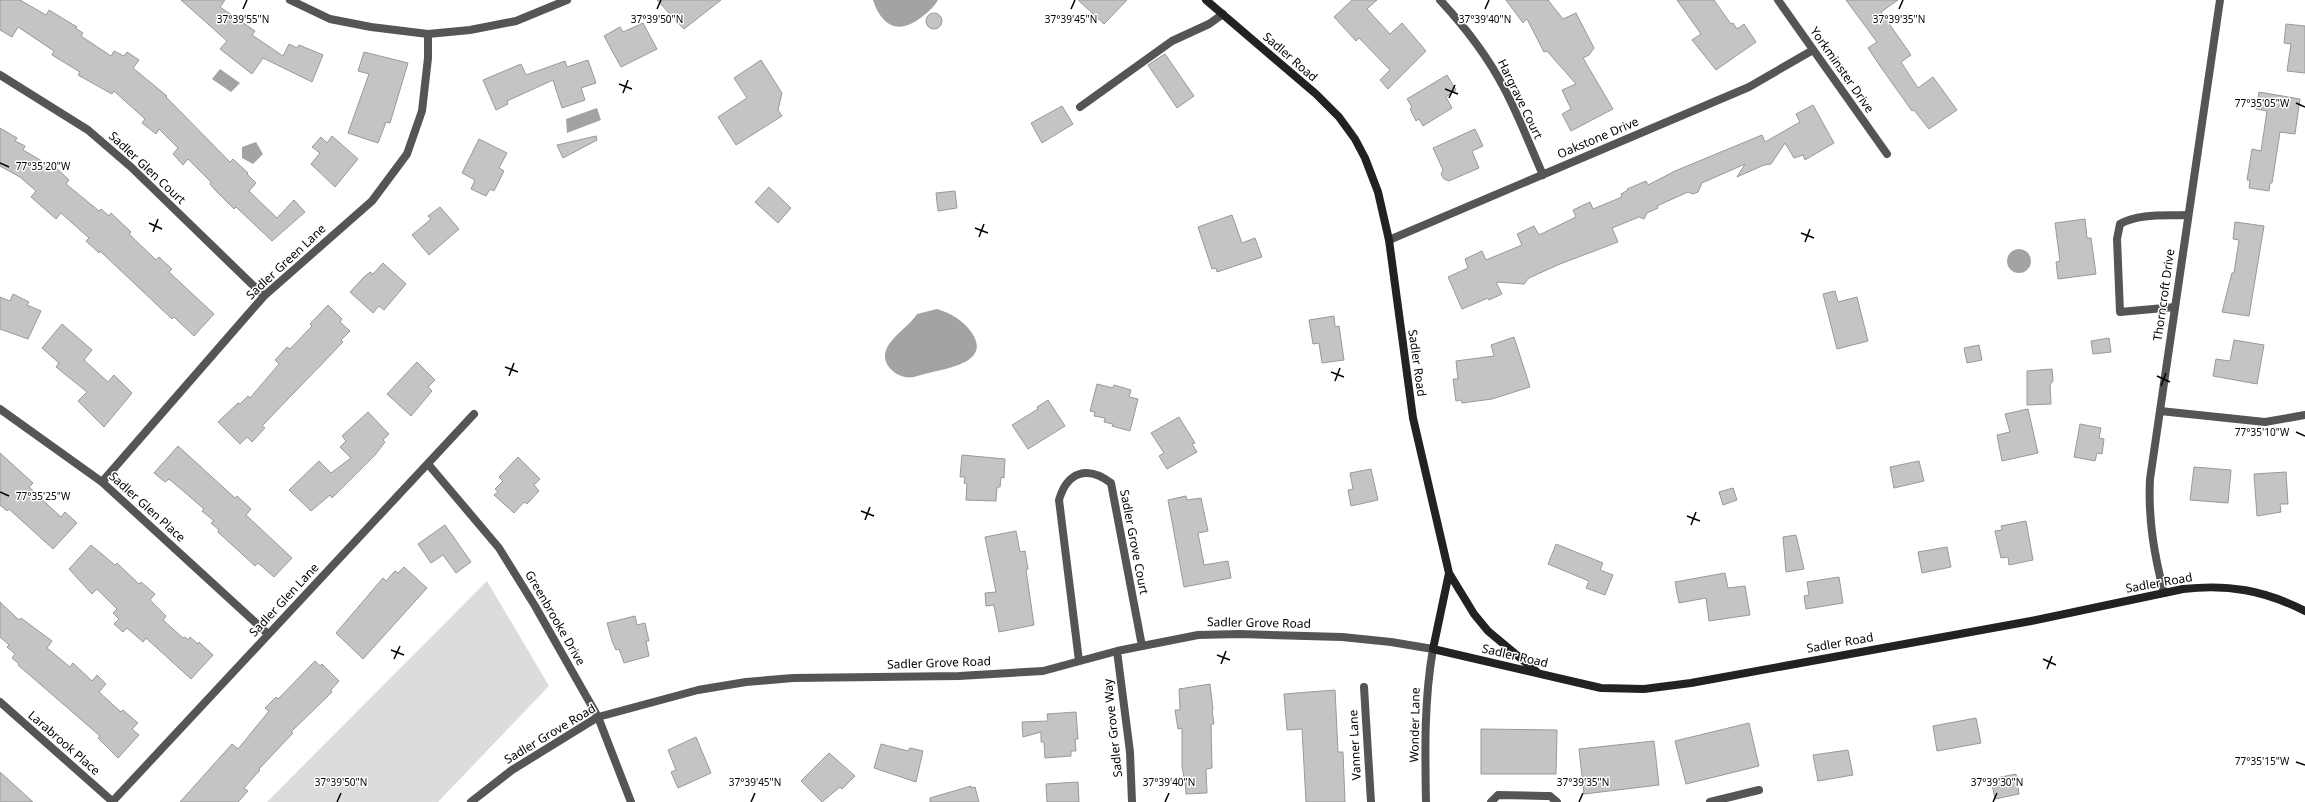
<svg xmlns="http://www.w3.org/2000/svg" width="2305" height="802" font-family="'Noto Sans',sans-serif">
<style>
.green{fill:#dcdcdc}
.water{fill:#a3a3a3}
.building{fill:#c4c4c4;stroke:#999}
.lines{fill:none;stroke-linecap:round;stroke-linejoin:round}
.lane{stroke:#555;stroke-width:8}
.street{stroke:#555;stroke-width:8}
.secondary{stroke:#222;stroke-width:8}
.ticks{fill:none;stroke:#000;stroke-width:1.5}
.labels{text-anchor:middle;stroke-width:3;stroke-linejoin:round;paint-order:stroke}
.street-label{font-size:12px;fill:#000;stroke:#fff}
.ticks-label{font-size:10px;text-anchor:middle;fill:#000;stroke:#fff;stroke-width:3;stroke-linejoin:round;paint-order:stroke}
</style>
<rect width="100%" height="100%" fill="#fff"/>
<path class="green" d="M487 581 549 686 438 802H267Z"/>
<path class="water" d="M873 0H938C934 7 929 11 923 16 900 35 882 28 873 0Z
M220 69 240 83 231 92 212 79Z
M597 108 601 120 567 133 566 119Z
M256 142 263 154 253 164 242 158V147Z
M2007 261a12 12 0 1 1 24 0a12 12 0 1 1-24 0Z
M937 309C951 313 964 321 972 333 991 362 949 368 929 373 922 374 912 379 905 377 895 375 884 366 885 354 888 338 908 328 917 314Z"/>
<path class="building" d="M0 0H20L46 15 49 10 77 27 75 28 83 33 81 36 111 56 114 51 124 56 127 52 139 60 133 68 167 96 166 97 230 162 233 159 248 173 247 174 256 183 249 191 277 218 294 200 305 212 272 241 236 207 234 209 215 190 210 184 211 182 188 159 183 165 173 154 178 148 159 129 156 134 142 123 145 119 114 91 112 94 78 75 80 72 52 55 54 51 18 27 12 37 0 30Z
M181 0H225L220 7 255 31 252 35 283 56 289 44 297 48 299 45 323 55 312 82 263 58 252 74 220 49 227 41Z
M657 0H721L684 29Z
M1078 0H1127L1104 24Z
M1352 0H1377L1367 9 1390 34 1402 23 1426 51 1388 89 1380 80 1390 70 1359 38 1356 41 1334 17Z
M1506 0H1548L1563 19 1576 13 1594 48 1589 55 1583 58 1613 109 1571 131 1562 114 1571 109 1562 90 1576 84 1547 51 1544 52 1527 19 1523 23Z
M1677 0H1714L1731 24 1733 23 1737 29 1744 24 1756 42 1716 70 1692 40 1701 34Z
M1846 0H1898L1881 12 1911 55 1901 62 1918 88 1933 77 1957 110 1929 129 1914 110 1912 111 1880 66 1868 48 1877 42Z
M926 21a8 8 0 1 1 16 0a8 8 0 1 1-16 0Z
M643 23 657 49 621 67 604 36 620 27 623 32Z
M2286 24 2305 26V73L2287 71 2291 44 2284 43Z
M364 52 408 63 390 123 386 122 378 143 348 133 369 74 358 71Z
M1165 54 1194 96 1177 108 1148 65Z
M588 60 596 83 581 88 585 100 562 108 553 80 507 101 508 104 496 110 483 80 521 64 526 75 565 61 567 67Z
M761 60 782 93 778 110 782 116 736 145 718 117 747 98 734 78Z
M1447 75 1456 90 1446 97 1452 108 1423 126 1419 119 1416 121 1410 109 1412 107 1407 99Z
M2259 92 2300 99 2295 134 2280 132 2272 183H2270L2269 191 2249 188 2250 180H2247L2252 149 2261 151 2267 111 2256 109Z
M1813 105 1834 143 1805 160 1803 155 1794 158 1785 143 1771 164 1764 165 1737 177 1745 164 1702 183 1698 192 1693 194 1688 192 1657 206 1658 208 1647 213 1644 219 1639 217 1612 228 1618 242 1560 264 1529 278 1524 284 1496 282 1502 294 1489 300 1488 298 1462 309 1448 277 1468 268 1465 259 1482 251 1486 260 1522 245 1517 234 1534 226 1539 235 1576 217 1573 210 1590 202 1593 209 1622 197 1621 194 1628 190 1627 189 1646 181 1648 185 1675 171 1762 135 1765 142 1800 122 1796 114Z
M1062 106 1073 124 1042 143 1031 123Z
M0 128 17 138 15 141 25 146 23 150 47 164 49 161 69 180 66 184 99 211 101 209 109 216 111 213 131 232 129 234 156 260 159 257 172 269 169 272 214 314 194 336 174 317 172 319 100 251 99 253 86 241 89 238 61 213 56 219 31 197 36 191 20 177 0 166Z
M1475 129 1483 146 1472 151 1479 168 1449 181 1444 179 1441 174 1443 170 1433 148Z
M332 136 358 159 335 187 311 164 320 153 312 147 321 137 327 143Z
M596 136 597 140 563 158 557 145Z
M479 139 507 153 499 168 504 171 494 191 490 189 486 196 471 189 475 180 462 173Z
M769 187 791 208 778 223 755 202Z
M955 191 957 208 938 211 936 193Z
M440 207 459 229 429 255 412 235 431 219 428 216Z
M1232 215 1242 243 1255 238 1262 257 1217 272 1216 268 1212 269 1198 227Z
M2085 219 2087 238H2091L2096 274 2058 279 2056 262 2060 261 2055 223Z
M2235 222 2264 226 2249 316 2222 312 2232 273H2234L2239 240 2233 239Z
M383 263 406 284 384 310 379 306 373 313 350 292 363 278 370 272 373 274Z
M1835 291 1838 302 1857 297 1868 341 1837 349 1823 294Z
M13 294 29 302 27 305 41 311 28 339 0 329V297L10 301Z
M328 305 342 319 340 322 350 331 341 340 343 342 262 426 265 428 252 442 247 437 240 444 218 422 238 403 240 404 248 396 250 398 279 364 275 360 287 347 290 349 312 326 310 324Z
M1334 316 1335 327 1339 326 1344 360 1322 363 1319 343 1313 344 1309 320Z
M62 324 92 350 84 360 108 382 114 375 132 393 104 427 78 401 87 392 56 367 59 363 42 348Z
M1514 337 1530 387 1492 399 1462 403 1461 400 1456 401 1453 379H1458L1456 361 1494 356 1491 345Z
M2109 338 2111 352 2093 354 2091 341Z
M2234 340 2264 345 2257 384 2213 376 2216 359 2230 361Z
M1979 345 1982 360 1967 363 1964 348Z
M417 362 435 380 428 387 432 391 411 416 387 394Z
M2052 369 2053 381 2050 385 2051 404 2027 405V371Z
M1097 384 1113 388 1114 385 1131 390 1129 397 1138 399 1130 431 1112 426 1113 424 1104 422 1105 418 1094 416 1095 412 1090 411Z
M1048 400 1065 426 1028 449 1012 425 1038 409 1037 407Z
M2028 409 2038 453 2002 461 1997 435 2010 432 2005 414Z
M368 412 389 434 383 440 385 442 375 455 332 498 330 495 311 511 289 490 319 461 331 473 351 458 340 447 346 441 342 436Z
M1179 417 1195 443 1192 444 1197 452 1167 469 1159 456 1164 453 1151 433Z
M2080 424 2101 428 2099 438 2104 439 2102 454 2097 453 2095 461 2074 457Z
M178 446 235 498 237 496 251 509 246 515 292 558 274 577 258 563 255 566 218 532 219 530 211 523 214 521 202 511 204 509 182 490 169 479 165 482 154 473Z
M0 453 33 483 29 487 49 506 61 517 65 512 77 523 53 549 9 509 7 511 0 505Z
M962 455 1005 459 1004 478 1001 477 1000 487H997L996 501 966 500 967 484 964 483 965 477H960Z
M518 457 540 479 534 485 539 491 527 504 524 502 514 513 494 495 498 492 495 489 503 481 499 477Z
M1919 461 1924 481 1894 488 1890 467Z
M2194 467 2231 470 2228 503 2190 500Z
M1371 469 1378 500 1351 506 1348 490 1353 489 1350 473Z
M2286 472 2288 504H2280L2281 512 2257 516 2254 474Z
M1733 488 1737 500 1723 505 1719 492Z
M1186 496 1187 500 1201 498 1208 531 1198 533 1204 565 1228 561 1231 578 1184 587 1168 500Z
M2026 521 2033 560 2009 565 2008 557 2001 558 1995 531 2002 530 2001 526Z
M445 525 471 562 456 573 443 555 431 563 418 544Z
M1016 531 1020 552 1025 551 1028 569 1026 570 1034 625 999 632 994 605 986 606 985 593 996 592 985 537Z
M1796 535 1804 569 1786 572 1783 537Z
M1556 544 1603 563 1600 570 1613 575 1605 595 1586 588 1589 581 1548 564Z
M91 545 115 565 117 563 139 584 141 582 155 594 150 600 166 616 163 620 183 638 185 637 188 640 190 637 198 644 199 642 213 655 191 679 146 638 143 642 127 628 123 632 114 624 119 619 113 613 117 609 97 589 92 594 69 569Z
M1947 547 1951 567 1922 573 1918 552Z
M404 567 427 588 363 659 336 633 383 578 386 581 395 571 398 573Z
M1725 573 1728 588 1745 586 1750 615 1709 621 1706 598 1679 603 1675 582Z
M1839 577 1843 603 1806 609 1804 596 1809 595 1807 582Z
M0 602 19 620 21 618 52 641 47 648 70 667 73 663 92 681 97 675 106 684 99 692 121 712 123 710 138 723 132 729 139 735 118 758 98 738 100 736 18 665 19 664 12 658 15 654 7 647 9 645 0 637Z
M635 616 637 625 645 623 649 641H646L649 656 624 663 619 649 616 650 612 641 607 623Z
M315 661 320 666 322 664 339 681 331 690 332 692 291 732 293 733 259 769 260 770 244 788 248 791 238 802H180L232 744 238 749 269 711 265 708 276 697 278 699Z
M1210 684 1213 710H1212L1214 724H1211L1212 768 1206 769 1207 793 1186 794 1185 777H1184L1182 767V728L1178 729 1175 710H1180L1179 689Z
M1335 690 1338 752H1343L1345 802H1306L1302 729 1287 730 1284 694Z
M1076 712 1078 739H1075L1076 751H1071V756L1045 758 1044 742H1041V732L1023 737 1022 722 1048 721 1047 714Z
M1976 718 1981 743 1937 751 1933 726Z
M1749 723 1759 766 1686 784 1675 741Z
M1481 729 1557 730 1556 774H1481Z
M696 737 711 773 678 788 671 772 676 770 668 750Z
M1654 741 1659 785 1584 794 1579 749Z
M881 744 908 751 910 748 923 751 916 782 874 768Z
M1848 750 1853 775 1818 781 1813 755Z
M829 753 855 776 842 789 840 787 822 802 801 781Z
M0 772 33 802H0Z
M2016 774 2019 794 1995 799 1991 779Z
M1078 782 1079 802H1047L1046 784Z
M971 786V788L975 787 979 802H930V798Z"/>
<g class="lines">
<path class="lane" d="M1080 107 1172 41 1209 24 1223 14
M2175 307 2120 312 2117 239 2120 224C2139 213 2166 216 2187 215"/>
<path class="street" d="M290 0 330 19 371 27 428 34 470 30 516 21 567 0
M1440 0C1465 27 1487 55 1504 88 1519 116 1530 146 1543 175
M1778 0 1887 154
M0 75 88 130 131 167 264 296
M1389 240 1749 87 1813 50
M0 409 102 482 268 634
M2160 411 2265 422 2305 415
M428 464 499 548 535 606 598 717 631 802
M102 482 264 296 372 201 407 154 422 111 428 58V34
M2164 593C2154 554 2148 519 2150 479L2220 0
M1117 651 1130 752 1132 802
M1079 661 1059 500C1067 472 1087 465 1111 483L1142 646
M1364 687 1371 802
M0 702 112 801
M112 802 474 414
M471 802 512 770 598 717 698 690 746 682 793 678 959 676 1043 671 1117 651 1198 635 1240 634 1342 637 1391 642 1433 649C1424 700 1425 751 1426 802
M1491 802 1498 795 1545 796H1550L1557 802
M1710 802 1759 790"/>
<path class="secondary" d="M1206 0 1316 94 1339 117 1355 139 1365 158 1378 192 1389 240 1413 418 1449 573 1433 649 1601 688 1644 689 1691 683 2031 621 2183 589C2228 584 2264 590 2305 611
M1449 573 1474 614 1488 631 1537 672"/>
</g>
<path class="ticks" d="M243 9 247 0M657 9 661 0M1071 9 1075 0M1485 9 1489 0M1899 9 1903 0M619 84 632 89M1445 89 1458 94M623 93 628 80M1449 98 1455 85M2296 103 2305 107M0 163 9 167M149 223 162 229M975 228 988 233M153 232 158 219M1801 233 1814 238M979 237 984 224M1805 242 1810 229M505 367 518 372M1331 372 1344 377M509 376 514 363M2157 376 2170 382M1335 381 1340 368M2161 386 2166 373M2296 432 2305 436M0 492 9 496M861 511 874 516M1687 516 1700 521M865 520 870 507M1691 525 1696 512M391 650 404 655M1217 655 1230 660M394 659 400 646M2043 659 2056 665M1221 664 1226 651M2047 669 2052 656M2296 762 2305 765M337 802 341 793M751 802 755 793M1165 802 1169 793M1579 802 1583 793M1993 802 1997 793"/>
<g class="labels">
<g class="street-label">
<text transform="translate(1290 57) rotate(41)" y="4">Sadler Road</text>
<text transform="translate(1842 70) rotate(55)" y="4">Yorkminster Drive</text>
<text transform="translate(1520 99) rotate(64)" y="4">Hargrave Court</text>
<text transform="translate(1598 138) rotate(-23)" y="4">Oakstone Drive</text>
<text transform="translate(147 168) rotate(43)" y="4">Sadler Glen Court</text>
<text transform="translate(286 262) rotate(-43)" y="4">Sadler Green Lane</text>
<text transform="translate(2164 295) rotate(-82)" y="4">Thorncroft Drive</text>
<text transform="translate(1417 363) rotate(82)" y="4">Sadler Road</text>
<text transform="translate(147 507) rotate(42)" y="4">Sadler Glen Place</text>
<text transform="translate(1134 542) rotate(79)" y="4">Sadler Grove Court</text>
<text transform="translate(2159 583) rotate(-10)" y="4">Sadler Road</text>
<text transform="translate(284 600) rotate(-47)" y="4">Sadler Glen Lane</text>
<text transform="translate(555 618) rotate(60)" y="4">Greenbrooke Drive</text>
<text transform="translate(1259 623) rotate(1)" y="4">Sadler Grove Road</text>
<text transform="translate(1840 643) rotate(-10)" y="4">Sadler Road</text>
<text transform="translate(1515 656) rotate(13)" y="4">Sadler Road</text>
<text transform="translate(939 663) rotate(-2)" y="4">Sadler Grove Road</text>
<text transform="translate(1415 725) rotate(-89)" y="4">Wonder Lane</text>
<text transform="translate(1113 728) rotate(-96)" y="4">Sadler Grove Way</text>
<text transform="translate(550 734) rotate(-31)" y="4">Sadler Grove Road</text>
<text transform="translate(64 743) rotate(41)" y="4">Larabrook Place</text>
<text transform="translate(1355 745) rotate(-93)" y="4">Vanner Lane</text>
</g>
</g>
<g class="ticks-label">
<text x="1899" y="23">37°39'35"N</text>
<text x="243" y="23">37°39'55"N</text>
<text x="657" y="23">37°39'50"N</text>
<text x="1071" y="23">37°39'45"N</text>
<text x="1485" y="23">37°39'40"N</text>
<text x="2262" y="107">77°35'05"W</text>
<text x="43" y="170">77°35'20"W</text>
<text x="2262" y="436">77°35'10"W</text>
<text x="43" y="500">77°35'25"W</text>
<text x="2262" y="765">77°35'15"W</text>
<text x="341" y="786">37°39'50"N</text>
<text x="755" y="786">37°39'45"N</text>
<text x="1169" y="786">37°39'40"N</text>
<text x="1583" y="786">37°39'35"N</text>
<text x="1997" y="786">37°39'30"N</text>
</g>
</svg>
